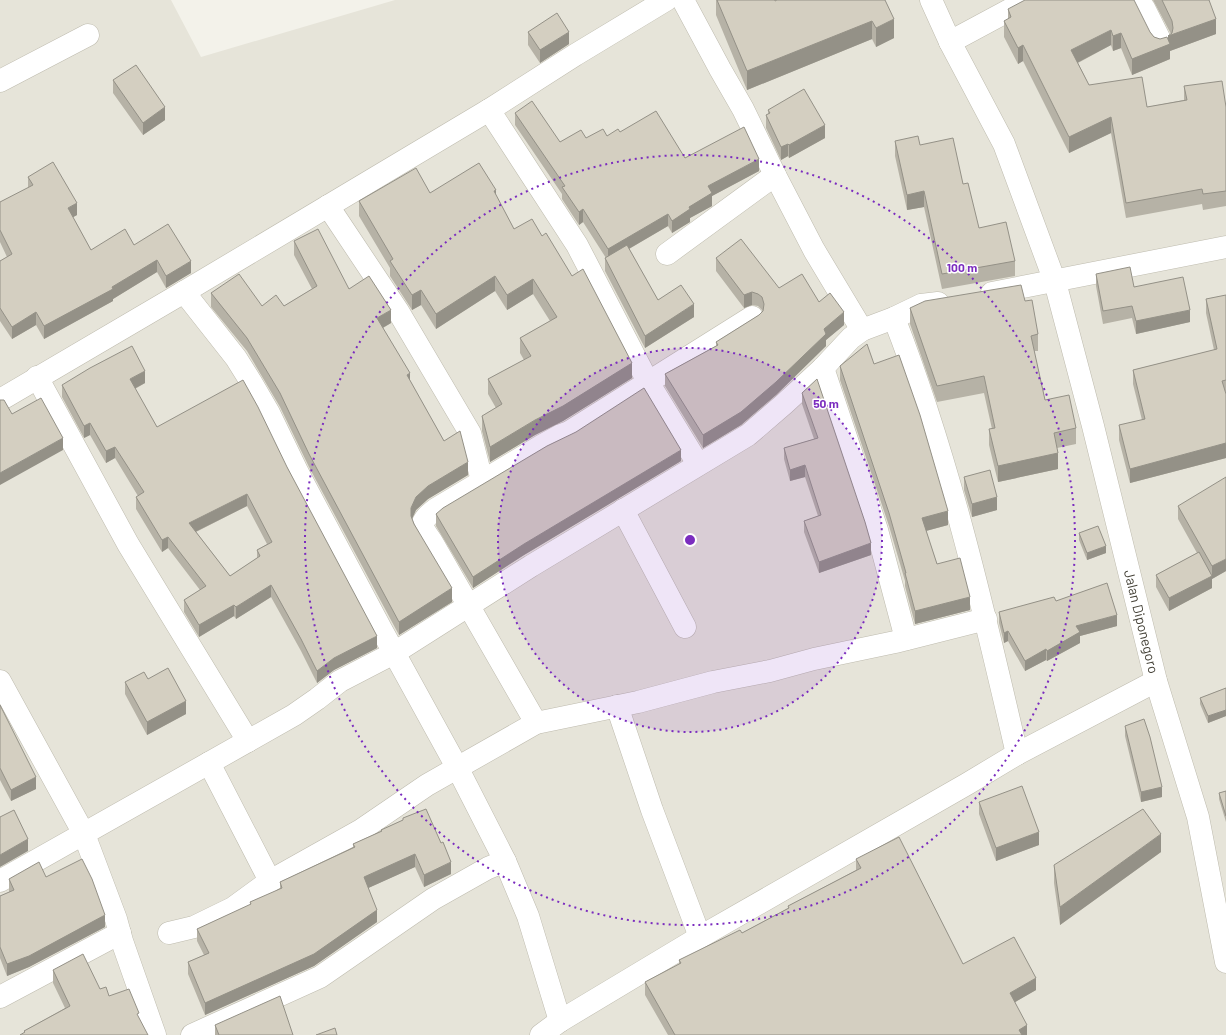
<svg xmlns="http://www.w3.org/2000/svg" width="1226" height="1035" font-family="Barlow,sans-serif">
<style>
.residential{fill:#e6e4d9}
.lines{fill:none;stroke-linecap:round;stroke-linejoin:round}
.minor-casing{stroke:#bebbae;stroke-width:23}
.minor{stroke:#fff;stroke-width:22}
.wall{fill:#b6b2a6;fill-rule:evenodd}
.shaded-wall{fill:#949187}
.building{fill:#d4cfc1;stroke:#949187;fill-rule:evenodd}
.ring{fill:none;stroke:#7b2cbf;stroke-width:2;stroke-dasharray:2 4}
.labels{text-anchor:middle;stroke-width:3;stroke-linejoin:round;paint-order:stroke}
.street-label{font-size:14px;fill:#464339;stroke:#fff}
.centre{fill:#7b2cbf;stroke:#fff;stroke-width:2}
.ring-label{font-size:12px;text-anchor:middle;font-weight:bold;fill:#7b2cbf;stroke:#fff;stroke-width:3;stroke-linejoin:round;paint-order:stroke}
</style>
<rect width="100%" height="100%" fill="#f3f2ea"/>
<path class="residential" d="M0 0H171L201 57 395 0H1226V1035H0Z"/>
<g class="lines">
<g class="minor-casing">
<g id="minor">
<path d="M683 0 720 69 743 109 775 175 814 250 862 330"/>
<path id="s1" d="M931 0 950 42 1004 144 1055 282 1093 426 1156 681 1198 817 1226 962"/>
<path d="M1138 0 1144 8 1161 42"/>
<path d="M950 42 1028 0"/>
<path d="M0 81 88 35"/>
<path d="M489 110 577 245 648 382 698 464"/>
<path d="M328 206 398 311 470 433 482 481"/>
<path d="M667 254 775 175"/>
<path d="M184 292 236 358 251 382 269 413 298 473 381 629 458 769 505 861 528 916 560 1021"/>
<path d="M992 293 1226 247"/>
<path d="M894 318C949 459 983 607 1017 754"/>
<path d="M823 368 877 530 906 639"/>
<path d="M37 377 128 544 248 741"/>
<path d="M0 400 184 292 489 110 575 55 666 0"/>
<path d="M623 510 685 627"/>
<path d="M0 681 84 834 116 919 122 941 155 1035"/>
<path d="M617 706 652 810 700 937"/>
<path d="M536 723 432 542C420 525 418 523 436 509L541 446 561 435 569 432 752 317"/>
<path d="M209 763 270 881"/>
<path d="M0 881 294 715 317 699 340 681 394 653 531 566 748 435 784 404 823 368 851 338 862 330 894 318 921 305 938 303"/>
<path d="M169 933 194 927 233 908 270 881 361 830 427 785 536 723 638 702 713 682 770 671 814 659 895 642 986 619"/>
<path d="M0 997 120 933"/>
<path d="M192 1035 320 977 433 899 488 868 505 861"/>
<path d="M541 1035 560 1021 700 937 967 784 1017 754 1156 681"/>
</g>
</g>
<use href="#minor" class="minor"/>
</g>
<path class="wall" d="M716 0H775V1L885 0 894 38 876 47 872 39 747 90 716 15Z
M1153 0H1209L1216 34 1170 51V59L1132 75 1121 48 1113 51 1111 45 1078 63 1089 85 1147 107 1184 100V86L1226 107V206L1203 210 1202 204 1126 218 1111 133 1069 153 1023 61 1018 64 1004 37V21L1008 19V9L1150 32 1154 37 1160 39 1168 40 1171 34Z
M528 32 569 44 540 63 528 45Z
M113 80 165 120 143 135 113 93Z
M768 110 825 138 789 158 788 156 781 160 766 128V115L768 114Z
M515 113 560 142 607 136 620 132 685 158 759 171 712 196V206L690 218V222L672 233 668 226 629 249 658 300 694 317 645 348 605 271V258H606L583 222 579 225 562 199V194L515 125Z
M895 141 920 145 963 184 979 228 1015 261V276L942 289 924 207 907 210 895 156Z
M28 177 77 215 73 217 91 250 134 245 191 273 166 288 157 272 113 299V301L44 339 36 325 12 339 0 321V261L7 257 0 242V202L28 188Z
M430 193 496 196 514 229 542 236 632 378 563 421 535 435 490 462 482 431V416L496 408 488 394V379L524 360 520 353V338L550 321 533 294 507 310 495 291 436 329 421 305 412 310 390 276V268L359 216V201Z
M294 241 349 289 391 323 383 328 410 381 444 441 468 475 428 499 416 510 412 519 452 602 399 635 309 467 280 407 247 351 211 307V293L262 306H284L312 289 294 255Z
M716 258 779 288 819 302 844 325 826 340V346L776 395 741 425 703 448 665 386V374L716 346V342L759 315 763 311 758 306 752 305 744 308 716 271Z
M1096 274 1134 287 1190 322 1136 334 1132 318 1103 324 1096 286Z
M1226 295V458L1130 483 1119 440V425L1142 420 1133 384V370L1214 350 1206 313V299Z
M1025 301 1038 334V351H1034L1045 400 1076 428V444L1057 448 1058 469 998 482 989 445V429H992L984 393 937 402 910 324V308Z
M874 364 948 525 926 531 937 564 970 610 915 624 905 586V581L889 526 840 380V366Z
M145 383 135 389 157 427 287 467 377 648 334 670 317 683 301 651 271 597 236 619 234 616 199 637 184 612V600L200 590 168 548 162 552 136 509V497L138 496 115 458 106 463 90 435 84 438 62 397V385ZM247 506 267 544 257 550V558L230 576 196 532Z
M802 393 871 555 819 573 804 532V521L818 516 805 477 790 481 784 459V448L814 439 802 404Z
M681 461 524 555 473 588 436 526V514Z
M964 477 997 510 972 517 964 490Z
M1178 506 1226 571 1212 579V588L1169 611 1156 587V575L1197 553 1178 519Z
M1079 533 1106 553 1087 560 1079 540Z
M1056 601 1117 626 1080 636V643L1047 661 1046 660 1025 671 1008 641 1004 643 999 623V612Z
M148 679 186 714 147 735 125 694V682Z
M1226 688V716L1208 723 1200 704V698Z
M0 705 36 789 11 801 0 780Z
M1125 726 1162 797 1141 802 1125 736Z
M1226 791V822L1219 799V793Z
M979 802 1039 845 996 861 979 814Z
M403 818 451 874 424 887 415 867 368 888 377 922 314 966 205 1015 188 974V962L204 955 197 941V929L250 905V902L280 890V882L353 847V844L381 831V830L403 820Z
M1161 852 1060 925 1054 883V865Z
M856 859 963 964 1036 990 1015 1002 1027 1035H668L645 995V982L679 964V960L742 933 788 908V906L856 870Z
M46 877 105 927 29 967 7 976 0 958V896L9 892V879Z
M53 970 100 989 139 1018 24 1033V1031L65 1008 53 983Z
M215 1025 293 1035H215Z"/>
<path class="shaded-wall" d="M894 19V38L876 47V28Z
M1216 19V34L1170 51V59L1132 75V59L1168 44V36Z
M872 21V39L747 90V71Z
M1111 30V45L1071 66V50Z
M569 32V44L540 63V50Z
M1121 33V48L1113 51V36Z
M1023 45V61L1018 64V48Z
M165 107V120L143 135V123Z
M1111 117V133L1069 153V137Z
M825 125V138L789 158V145Z
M788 144V156L781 160V147Z
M759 159V171L712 196V206L690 218V222L672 233V221L689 207 708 186Z
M496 190V205L494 191Z
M924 191V207L907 210V195Z
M77 203V215L68 220V208Z
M583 209V222L579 225V212Z
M668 214V226L608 261V249Z
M157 260V272L113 299V301L44 339V326L112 287Z
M191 261V273L166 288V276Z
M495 276V291L436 329V314Z
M533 279V294L507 310V295Z
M421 290V305L412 310V295Z
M752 292V305L744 308V295Z
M694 304V317L645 348V336Z
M391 310V323L377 331V318Z
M1190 310V322L1136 334V321Z
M36 312V325L12 339V327Z
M844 312V325L826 340V346L776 395 741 425 703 448V435L824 329Z
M632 363V378L563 421 535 435 490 462V447Z
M145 371V383L130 391V379Z
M410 373V387L407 375Z
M90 423V435L84 438V426Z
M63 438V450L0 485V473Z
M1226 443V458L1130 483V469Z
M115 447V458L106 463V451Z
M681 450V461L524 555 473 588V577L524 544Z
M1058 453V469L998 482V466Z
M468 462V475L428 499 416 510 411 521V508L416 497 428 486Z
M805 465V477L790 481V470Z
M247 494V506L189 535V523Z
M997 497V510L972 517V504Z
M948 511V525L922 532V518Z
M168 537V548L162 552V540Z
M871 543V555L819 573V562Z
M1106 546V553L1087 560V553Z
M1226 559V571L1212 579V566Z
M1212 576V588L1169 611V598Z
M271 585V597L236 619V607Z
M452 588V602L399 635V622Z
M970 597V610L915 624V611Z
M234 605V616L199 637V625Z
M1117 615V626L1080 636V643L1047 661V651L1076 626Z
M1008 631V641L1004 643V633Z
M377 636V648L334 670 317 683V671L334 658Z
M1046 649V660L1025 671V661Z
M186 701V714L147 735V722Z
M1226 710V716L1208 723V716Z
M36 777V789L11 801V790Z
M1162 787V797L1141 802V792Z
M1039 832V845L996 861V848Z
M1161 834V852L1060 925V907Z
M28 839V851L0 867V855Z
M415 854V867L364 890V877Z
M451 862V874L424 887V875Z
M377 910V922L314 966 205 1015V1003Z
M105 915V927L29 967 7 976V964Z
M1036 978V990L1010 1005V993Z
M1027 1025V1035H1019V1030Z"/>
<path class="building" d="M717 0H775V1L777 0H885L894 19 876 28 872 21 747 71Z
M1025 0H1134L1150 32 1154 37 1160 39 1167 37 1170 44 1132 59 1121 33 1113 36 1111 30 1071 50 1089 85 1142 77 1147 107 1187 100 1184 86 1222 81 1226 107V191L1203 194 1202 189 1126 203 1111 117 1069 137 1023 45 1018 48 1004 21 1011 17 1008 9Z
M1162 0H1209L1216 19 1168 36 1172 33 1173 28 1172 21Z
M557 13 569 32 540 50 528 32Z
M136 65 165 107 143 123 113 80Z
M804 89 825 125 789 145 788 144 781 147 766 115 770 113 768 110Z
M532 101 560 142 581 130 586 138 603 129 607 136 618 129 620 132 656 111 685 158 744 127 759 159 708 186 712 193 689 207 690 209 672 221 668 214 608 249 583 209 579 212 562 187 565 186 515 113Z
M918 136 920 145 953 138 963 184 968 183 979 228 1006 222 1015 261 942 274 924 191 907 195 895 141Z
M53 162 77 203 68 208 91 250 125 229 134 245 168 224 191 261 166 276 157 260 112 287 113 289 44 326 36 312 12 327 0 308V261L12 254 0 230V202L33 185 28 177Z
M479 163 496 190 494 191 514 229 532 219 542 236 546 233 572 276 583 269 632 363 563 406 535 420 490 447 482 416 502 404 488 379 531 356 520 338 557 317 533 279 507 295 495 276 436 314 421 290 412 295 390 261 393 259 359 201 416 168 430 193Z
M318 229 349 289 369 276 391 310 377 318 410 373 407 375 444 441 460 431 468 462 428 486 416 497 411 508V516L414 524 452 588 399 622 309 454 280 393 247 338 211 293 239 274 262 306 276 295 284 306 317 286 294 241Z
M741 239 779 288 802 274 819 302 830 293 844 312 824 329 826 334 776 382 741 412 703 435 665 374 718 345 716 342 759 315 763 311 764 304 762 297 758 294 752 292 744 295 716 258Z
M627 245 658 300 681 285 694 304 645 336 605 258Z
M1130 267 1134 287 1183 277 1190 310 1136 321 1132 306 1103 311 1096 274Z
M1021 285 1025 301 1032 300 1038 334 1031 336 1045 400 1069 395 1076 428 1054 433 1058 453 998 466 989 429 995 428 984 376 937 386 910 308 925 301Z
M1226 295V380L1222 381 1226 394V443L1130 469 1119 425 1145 419 1133 370 1217 349 1206 299Z
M867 344 874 364 899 355 920 415 948 511 922 518 937 564 960 558 970 597 915 611 905 573H906L889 513 840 366Z
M132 346 145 371 130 379 157 427 243 380 258 407 287 467 377 636 334 658 317 671 301 639 271 585 236 607 234 605 199 625 184 600 206 586 168 537 162 540 136 497 144 492 115 447 106 451 90 423 84 426 62 385 90 368ZM247 494 272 542 257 550 260 556 230 576 189 523Z
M817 379 865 522 871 543 819 562 804 521 821 515 805 465 790 470 784 448 818 438 802 393Z
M644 388 681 450 524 544 473 577 436 514 443 508 547 446 576 432Z
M41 398 63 438 0 473V400H4L12 414Z
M990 470 997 497 972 504 964 477Z
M1226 477V559L1212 566 1178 506Z
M1098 526 1106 546 1087 553 1079 533Z
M1199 552 1212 576 1169 598 1156 575Z
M1107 583 1117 615 1076 626 1080 632 1047 651 1046 649 1025 661 1008 631 1004 633 999 612 1054 597 1056 601Z
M168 668 186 701 147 722 125 682 144 672 148 679Z
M1226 688V710L1208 716 1200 698Z
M0 705 36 777 11 790 0 768Z
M1144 719 1150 737 1162 787 1141 792 1125 726Z
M1022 786 1039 832 996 848 979 802Z
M1226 791V816L1219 793Z
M426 809 441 843 443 842 451 862 424 875 415 854 364 877 377 910 314 954 205 1003 188 962 209 953 197 929 251 904 250 902 282 888 280 882 355 847 353 844 382 831 381 830 403 820V818Z
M1143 809 1161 834 1060 907 1054 865Z
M14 810 28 839 0 855V817Z
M899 837 963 964 1014 937 1036 978 1010 993 1027 1025 1019 1030 1022 1035H675L645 982 681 963 679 960 740 930 742 933 789 908 788 906 861 868 856 859Z
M82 859 92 879 105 915 29 956 7 964 0 947V896L14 890 9 879 39 862 46 877Z
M83 954 100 989 106 987 109 996 129 989 139 1013 137 1014 148 1035H20L25 1032 24 1031 70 1006 53 970Z
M280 996 293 1035H219L215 1025Z
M335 1028 337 1035H316Z"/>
<circle cx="690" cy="540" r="192" fill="#7b2cbf" fill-opacity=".12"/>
<g class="ring">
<circle cx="690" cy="540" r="192"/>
<circle cx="690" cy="540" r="385"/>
</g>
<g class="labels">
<g class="street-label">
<text dy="5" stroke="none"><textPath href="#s1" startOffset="659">Jalan Diponegoro</textPath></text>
</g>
</g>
<circle cx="690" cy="540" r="6" class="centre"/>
<g class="ring-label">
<text x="962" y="272">100 m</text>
<text x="826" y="408">50 m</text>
</g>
</svg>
